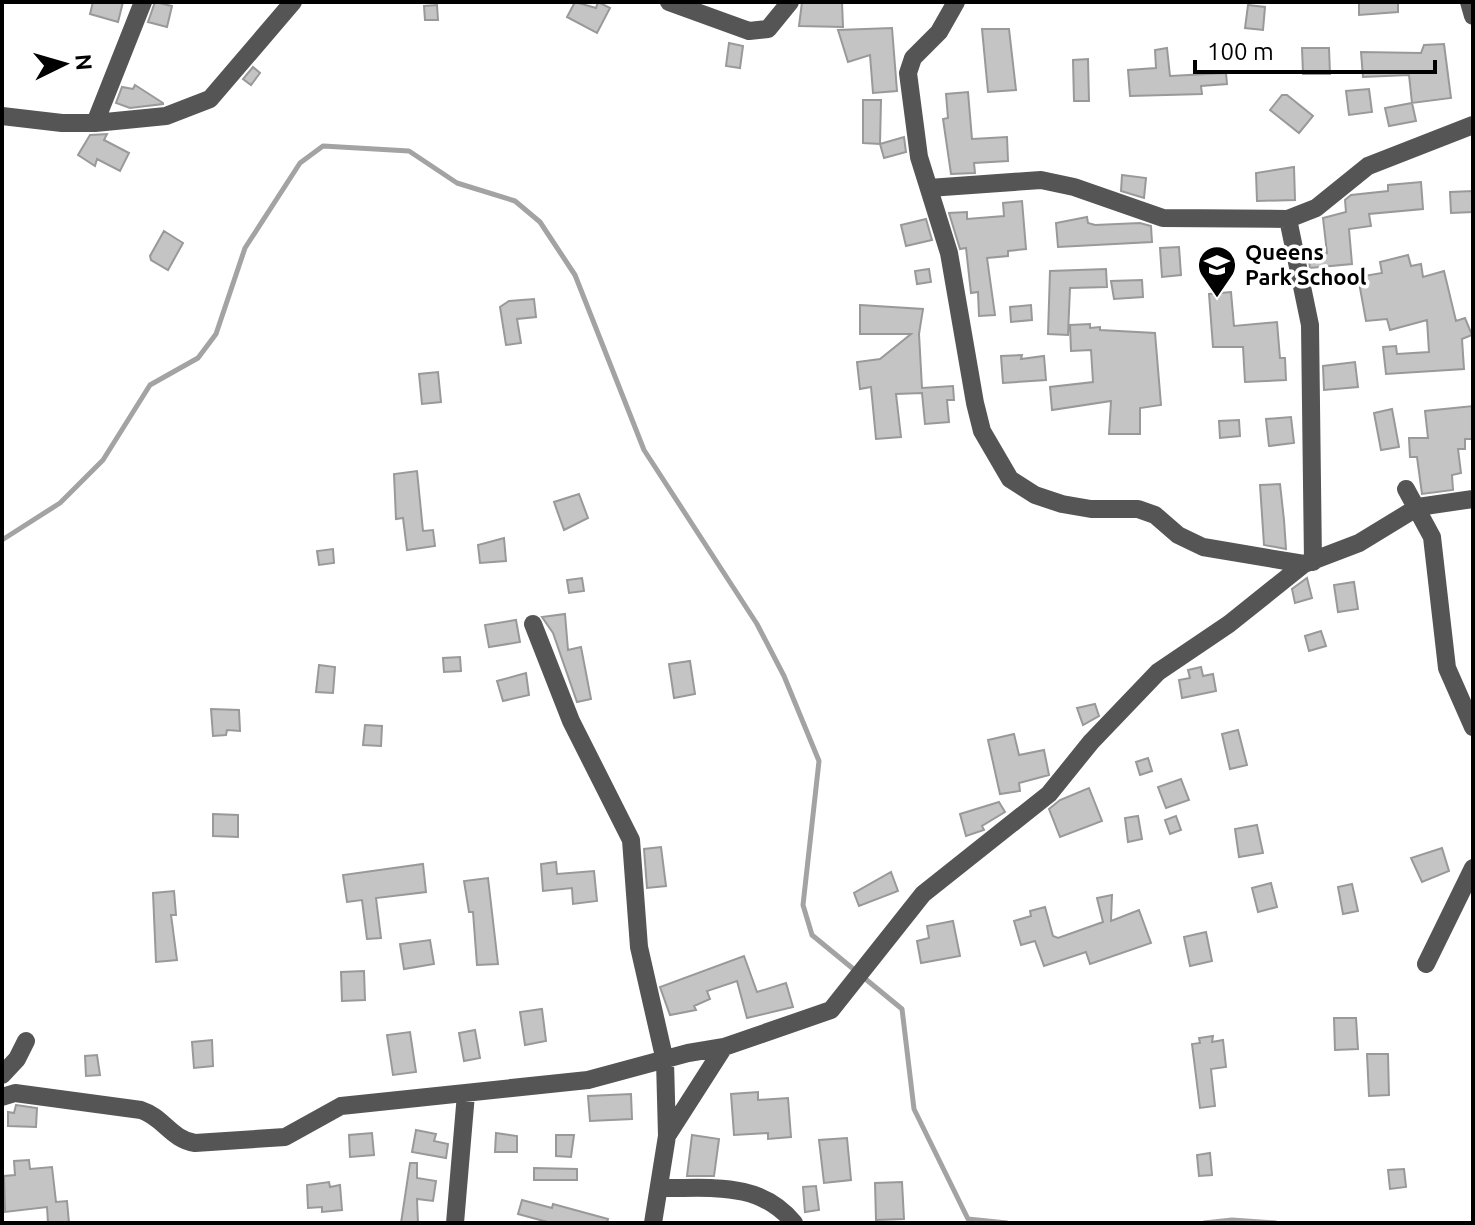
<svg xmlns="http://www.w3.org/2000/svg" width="1475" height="1225" font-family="Ubuntu,sans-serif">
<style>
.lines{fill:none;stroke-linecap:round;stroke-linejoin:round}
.stream{stroke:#a3a3a3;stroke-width:5}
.building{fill:#c4c4c4;stroke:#999;stroke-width:2}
.minor{stroke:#555;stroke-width:18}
.labels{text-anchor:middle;stroke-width:7;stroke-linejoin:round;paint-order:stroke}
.poi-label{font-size:22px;font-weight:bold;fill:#000;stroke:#fff;text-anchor:start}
</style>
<rect width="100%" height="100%" fill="#fff"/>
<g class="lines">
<path class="stream" d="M2 540 60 503 103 460 150 385 198 358 216 334 245 248 300 163 323 146 409 151 457 183 515 201 540 222 575 275 644 450 757 624 784 676 819 761 803 905 812 935 902 1009 914 1109 968 1219 1007 1223
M1204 1223 1232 1220 1276 1223"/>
</g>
<path class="building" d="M93 2H123L118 22 90 14Z
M155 2 172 6 167 27 148 22Z
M575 2 596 8 598 2 610 8 597 33 567 17Z
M802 2H842L843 27 799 26Z
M1359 2H1398V12L1359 15Z
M437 5 438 20H425L424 6Z
M1248 5 1265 7 1263 30 1245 28Z
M892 28 897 91 873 93 870 55 848 62 838 30Z
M982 29H1009L1016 90 988 92Z
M729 43 743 46 740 68 726 66Z
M1444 44 1451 98 1412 103 1409 75 1363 77 1361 52 1421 53 1424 45Z
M1167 48 1170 76 1226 73 1227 84 1201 86 1202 94 1130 96 1128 70 1156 68 1155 50Z
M1302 48H1329L1330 74H1303Z
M1088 59 1089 101H1074L1073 60Z
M253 67 260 73 251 85 243 79Z
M135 85 163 103V104L130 108 116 103 122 87 133 89Z
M1369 89 1372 112 1349 115 1346 91Z
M968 92 972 139 1007 137 1008 161 974 163 975 173 951 174 943 119 948 118 946 94Z
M1282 95H1287L1313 116 1299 133 1270 110Z
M863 100H881L880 144 863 143Z
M1412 103 1416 121 1389 126 1385 108Z
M107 134 104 140 129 153 120 171 97 159 95 166 78 155 90 135Z
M904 137 906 152 884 158 880 144Z
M1294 167 1295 200 1257 201 1256 173Z
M1122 175 1146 178 1144 198 1121 191Z
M1421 182 1423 209 1369 214 1371 226 1349 229 1352 264 1310 268 1308 255 1327 253 1323 218 1346 212 1345 200 1351 195 1388 191V185Z
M1473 191V212L1451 213 1450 192Z
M1022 201 1026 249 1008 251V256L987 258 995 315 979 316 978 292 971 293 966 248 960 249 949 213 967 212V219L1004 216 1003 203Z
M1087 217 1088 223 1095 225 1140 223 1151 226 1152 242 1058 247 1056 223Z
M926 219 932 240 906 246 901 225Z
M164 231 183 243 168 270 151 260 150 256Z
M1179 247 1181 275 1162 277 1160 248Z
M1408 255 1411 266 1421 264 1423 277 1444 271 1456 321 1465 318 1472 335 1462 339 1464 369 1386 374 1383 347 1396 346 1397 354 1429 352 1427 320 1390 330 1387 319 1366 321 1358 277 1382 273 1380 262Z
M929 269 931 282 917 284 915 271Z
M1106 269 1107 287 1070 288 1068 335 1048 334 1050 271Z
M1142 280 1143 297 1114 299 1111 281Z
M1231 292 1234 326 1277 322 1280 358H1285L1286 380 1245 382 1243 347H1213L1209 294Z
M534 299 536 317 517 319 521 343 506 345 500 307 509 301Z
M860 305 923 309 919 334 922 388 953 386 954 400H947L949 422 925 424 922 393 896 394 901 437 876 439 871 387 860 389 857 362 880 359 911 334H860Z
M1031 305 1032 320 1011 322 1010 307Z
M1090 324V328L1100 327V330L1155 333 1161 405 1140 408V434H1109L1111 401 1052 410 1050 387 1093 382 1091 350 1071 351 1070 325Z
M1022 355 1021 359 1044 356 1046 380 1003 383 1001 356Z
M1355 362 1358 387 1324 390 1323 366Z
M438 372 441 402 422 404 419 374Z
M1473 406V439H1465V449H1458L1461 473 1452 475 1453 490 1422 494 1417 457H1410L1409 438H1428L1425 411Z
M1392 409 1399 447 1381 450 1374 413Z
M1291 417 1294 443 1269 446 1266 419Z
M1239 420 1240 436 1220 438 1219 421Z
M417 471 423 531 433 530 435 546 407 550 403 518 396 519 394 474Z
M1280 484 1284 520 1286 549 1264 545 1260 485Z
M579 494 588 518 564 530 554 502Z
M504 538 506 561 480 563 478 545Z
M333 549 334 563 319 565 317 551Z
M582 578 584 591 569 593 567 580Z
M1307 578 1312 598 1295 603 1292 589Z
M1354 582 1358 609 1338 612 1334 585Z
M565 614 568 650 581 647 591 699 577 702 553 633 542 617Z
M516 620 520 642 489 647 485 625Z
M1321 631 1326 646 1309 651 1305 636Z
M460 657 461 671 444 672 443 658Z
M690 661 695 694 674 698 669 664Z
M319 665 335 667 333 693 316 692Z
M1201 667 1203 676 1213 674 1216 691 1182 698 1179 680 1190 678 1188 670Z
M526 673 529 695 503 701 497 681Z
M1095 704 1099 716 1083 725 1077 708Z
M211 709 239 710 240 731 227 730 226 735 213 736Z
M365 725 382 726 381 746 363 745Z
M1238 730 1247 765 1230 769 1222 734Z
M1014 734 1019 755 1044 750 1049 775 1019 783 1020 791 1000 794 988 740Z
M1148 758 1152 771 1140 775 1136 762Z
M1181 779 1189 800 1166 808 1158 787Z
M1089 788 1102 821 1060 837 1049 809 1060 800Z
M999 802 1005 812 982 826 984 830 966 836 960 814Z
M213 814 238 815V837L213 836Z
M1138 816 1142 839 1128 842 1125 818Z
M1176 816 1181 830 1170 834 1165 820Z
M1257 825 1263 853 1239 857 1235 829Z
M661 847 666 886 647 888 644 849Z
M1442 848 1449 871 1422 882 1411 858Z
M556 862 557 874 594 871 597 901 573 904 572 888 543 891 541 864Z
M423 864 426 892 376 898 381 938 367 939 362 900 347 902 343 875Z
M891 872 898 891 859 906 854 893Z
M488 878 498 964 477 965 473 912H469L464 881Z
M1271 883 1277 907 1258 912 1252 888Z
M1352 884 1358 911 1343 914 1338 887Z
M174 891 176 915H171L177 960 156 962 153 893Z
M1112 895 1111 921 1139 910 1151 943 1090 964 1086 952 1044 966 1035 941 1021 945 1014 921 1031 916 1030 911 1045 907 1053 936 1058 938 1103 922 1097 898Z
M953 921 960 956 921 963 917 941 929 938 927 926Z
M1206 932 1212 961 1190 966 1184 937Z
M430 940 434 964 404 969 400 944Z
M744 956 757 992 786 983 793 1007 747 1018 737 981 707 991 710 999 694 1006 696 1010 670 1015 660 987Z
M364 971 365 1000 342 1001 341 972Z
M542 1009 546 1041 525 1045 520 1012Z
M1334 1018H1356L1358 1049 1335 1050Z
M475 1030 480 1058 464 1061 459 1033Z
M410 1032 416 1072 393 1075 387 1035Z
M1213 1036 1212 1042 1223 1040 1226 1067 1211 1069 1215 1106 1200 1108 1192 1044 1200 1043 1199 1038Z
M212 1040 213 1066 194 1068 192 1042Z
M1367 1054H1388L1389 1095 1369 1096Z
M97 1055 100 1075 86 1076 85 1056Z
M758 1092V1100L788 1098 791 1137 768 1139V1133L734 1135 731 1094Z
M631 1094 632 1119 590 1121 588 1096Z
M16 1105 37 1108 36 1127 8 1126V1112L14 1113Z
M416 1130 436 1134 434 1141 448 1144 446 1158 412 1152Z
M372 1133 374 1155 350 1157 349 1135Z
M496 1133 517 1136V1152H495Z
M556 1135H574L571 1157 556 1156Z
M692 1135 719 1139 714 1176H687Z
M847 1138 851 1180 824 1183 819 1140Z
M1210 1153 1212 1175 1199 1176 1197 1155Z
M29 1160 30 1169 52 1167 56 1202 67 1201 69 1223H48L47 1207 5 1212 4 1176 15 1175 14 1161Z
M410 1163H417V1178L436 1181 433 1201 417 1199 418 1223H401Z
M534 1168 577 1169V1180H534Z
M1404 1169 1406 1187 1390 1189 1388 1170Z
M329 1182 330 1187 340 1185 342 1210 322 1212V1207L308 1208 307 1185Z
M902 1182 904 1219 876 1220 875 1183Z
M816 1186 819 1210 805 1212 803 1187Z
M522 1200 552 1208 553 1204 608 1219 607 1223H551L518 1214Z"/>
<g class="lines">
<path class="minor" d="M669 2 749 31 768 29 790 2
M956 2 939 32 913 58 908 73 919 157 949 253 975 403 982 431 1010 479 1035 495 1062 504 1091 509H1138L1155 515 1178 535 1203 547 1304 564 1359 543 1418 507 1473 499
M1469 2 1473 16
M2 116 62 123H95L143 2
M95 123 166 116 210 99 293 2
M929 188 1041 180 1074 187 1163 218 1288 219 1316 208 1368 166 1473 125
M1288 219 1310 325 1313 562
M1406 489 1432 537 1447 668 1473 727
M533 624 571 721 631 840 639 947 665 1061 667 1136 653 1223
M1426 964 1473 868
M2 1075 17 1059 26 1041
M2 1097 15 1093 141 1110C163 1117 172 1140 195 1143L285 1137 341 1106 588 1080 688 1053 724 1047
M667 1136 724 1047 831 1010 923 894 1049 794 1091 742 1158 672 1229 624 1304 564
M659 1188C709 1189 759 1180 794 1223
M455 1223 466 1094"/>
</g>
<defs>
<g id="school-pin" transform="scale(2)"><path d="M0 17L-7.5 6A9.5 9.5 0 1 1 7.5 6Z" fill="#000" stroke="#fff"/><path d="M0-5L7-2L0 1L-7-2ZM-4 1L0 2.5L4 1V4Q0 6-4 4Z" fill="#fff"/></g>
</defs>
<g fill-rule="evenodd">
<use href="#school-pin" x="1217" y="265"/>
</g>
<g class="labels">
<g class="poi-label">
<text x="1245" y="260">Queens<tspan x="1245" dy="25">Park School</tspan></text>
</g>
</g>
<rect width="1475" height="1225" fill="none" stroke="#000000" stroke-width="8"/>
<g transform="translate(64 64) rotate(85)" stroke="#ffffff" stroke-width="6" paint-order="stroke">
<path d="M0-6L14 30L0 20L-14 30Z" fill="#000000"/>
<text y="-12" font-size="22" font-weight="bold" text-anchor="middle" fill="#000000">N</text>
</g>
<path d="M1195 60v12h240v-12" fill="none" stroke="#000000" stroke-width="4"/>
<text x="1207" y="60" font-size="24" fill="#000000" stroke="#ffffff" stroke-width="6" paint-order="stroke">100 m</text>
</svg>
